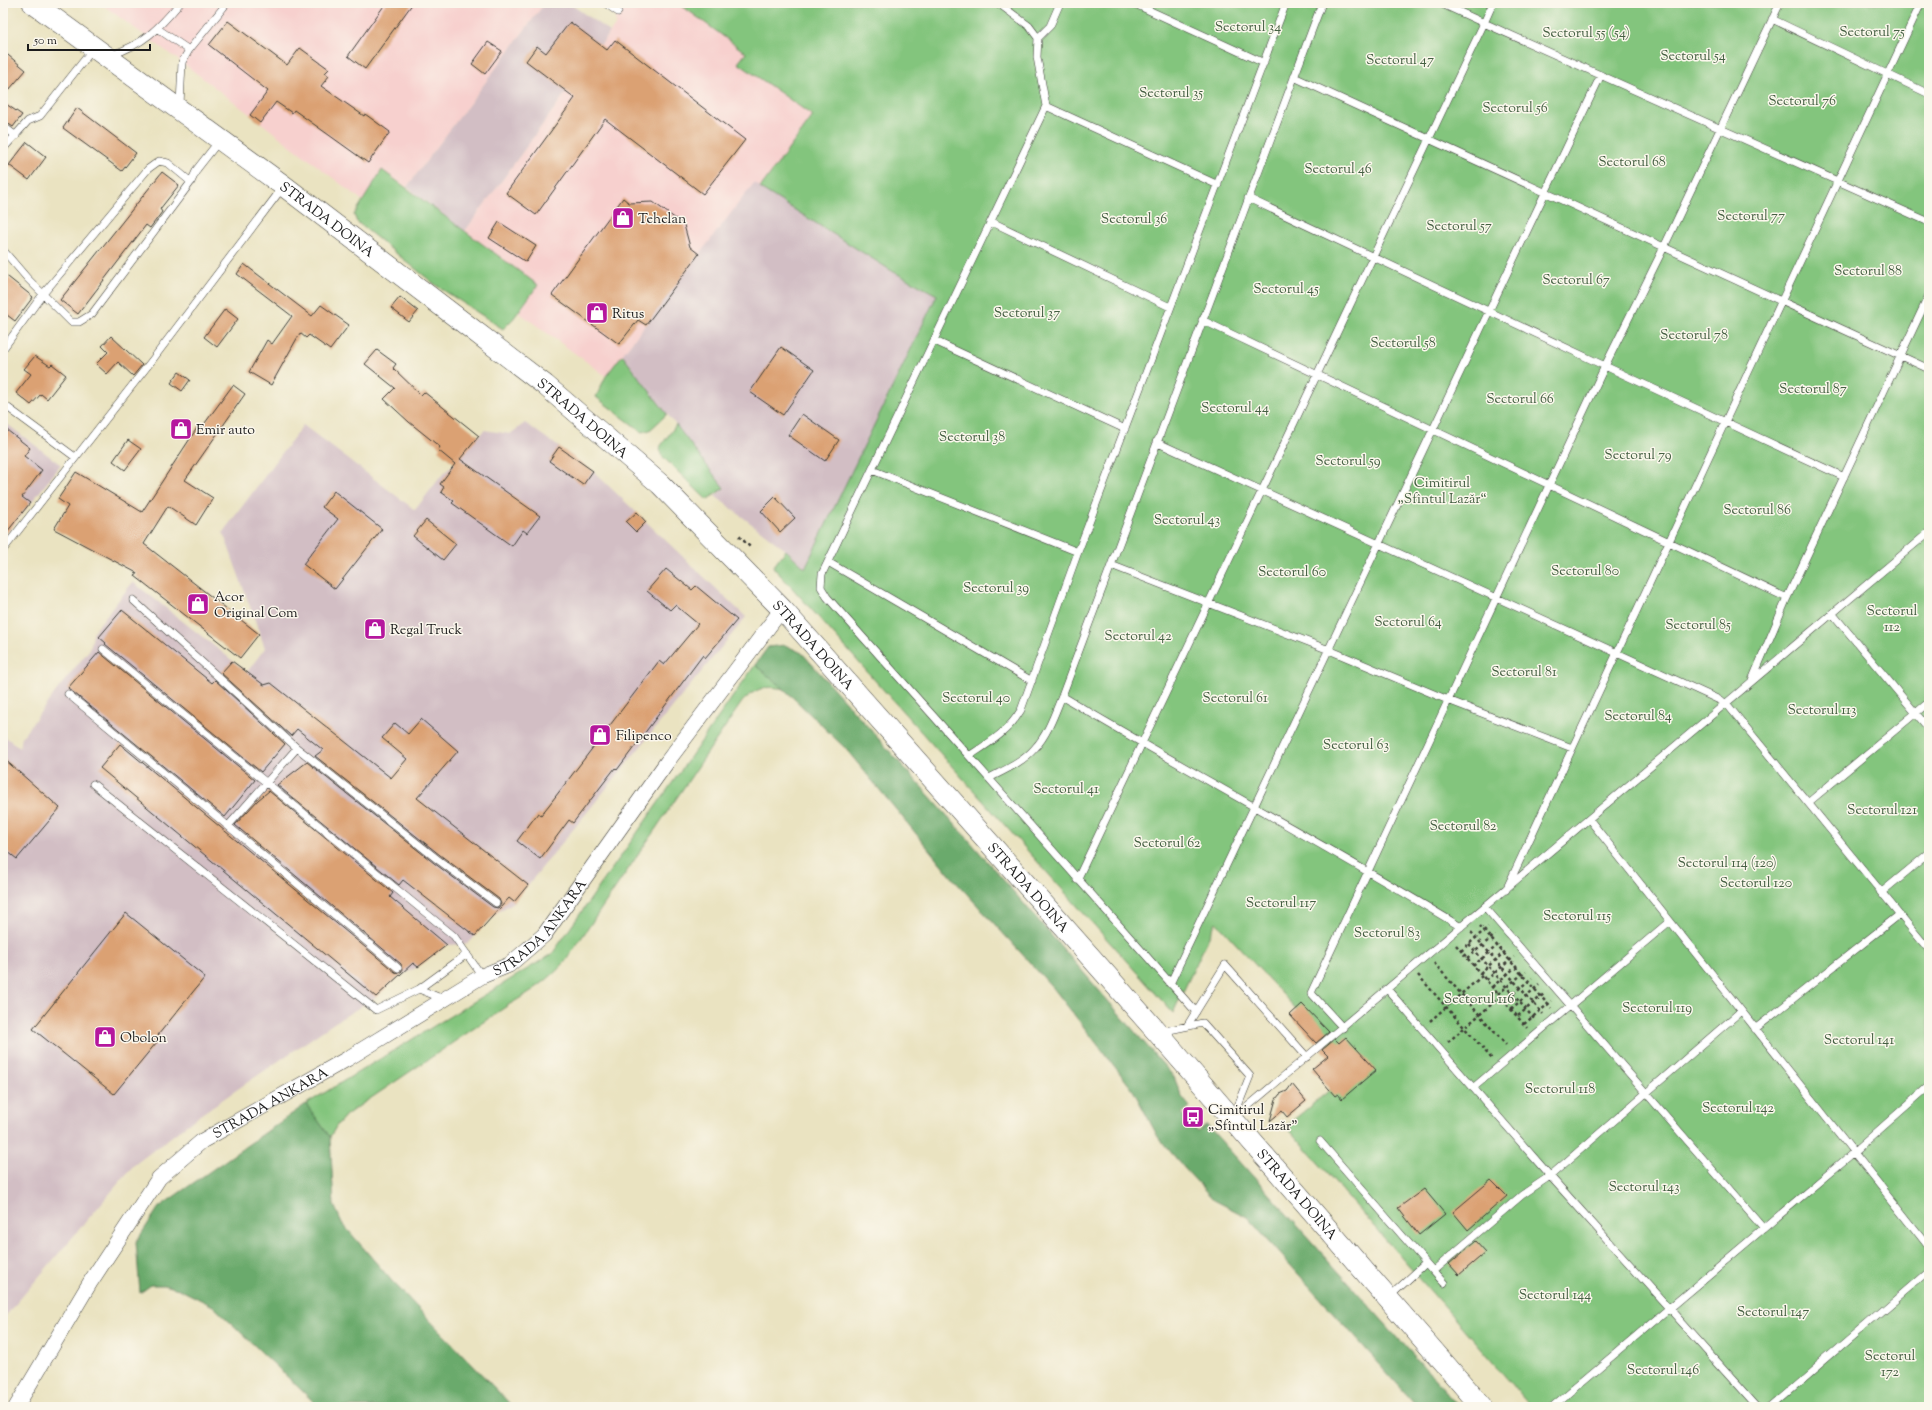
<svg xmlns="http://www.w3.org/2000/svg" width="1932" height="1410" font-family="'Sorts Mill Goudy',serif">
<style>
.built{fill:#f7d0ce}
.industrial{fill:#d2bec4}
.green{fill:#83c57d;stroke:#50704c}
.forest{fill:#6aaa6c;stroke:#436344}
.building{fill:#dba173}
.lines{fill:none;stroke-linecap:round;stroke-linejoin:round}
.lane-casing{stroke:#3b3a35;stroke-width:8}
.street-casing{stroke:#3b3a35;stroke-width:16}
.secondary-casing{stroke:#3b3a35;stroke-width:22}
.path{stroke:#3b3a35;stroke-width:2.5;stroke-dasharray:3 3;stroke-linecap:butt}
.lane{stroke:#fff;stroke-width:7}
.street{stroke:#fff;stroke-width:15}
.secondary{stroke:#fff;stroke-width:21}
.labels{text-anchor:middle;stroke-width:3;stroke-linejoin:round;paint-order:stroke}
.park-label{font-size:14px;fill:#456043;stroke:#fbf7ec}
.poi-label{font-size:14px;fill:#1c1c1c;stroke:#fbf7ec;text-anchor:start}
.street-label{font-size:14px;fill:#1c1c1c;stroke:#fbf7ec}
</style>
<rect width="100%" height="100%" fill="#fbf7ec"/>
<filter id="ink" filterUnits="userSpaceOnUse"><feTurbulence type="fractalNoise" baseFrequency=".025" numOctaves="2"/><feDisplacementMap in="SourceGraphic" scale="8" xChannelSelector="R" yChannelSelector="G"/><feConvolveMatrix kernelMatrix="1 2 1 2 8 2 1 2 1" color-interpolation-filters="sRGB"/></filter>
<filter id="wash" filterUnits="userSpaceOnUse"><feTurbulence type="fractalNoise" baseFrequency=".012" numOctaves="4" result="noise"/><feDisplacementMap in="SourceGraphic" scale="16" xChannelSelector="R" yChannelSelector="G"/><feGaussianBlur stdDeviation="0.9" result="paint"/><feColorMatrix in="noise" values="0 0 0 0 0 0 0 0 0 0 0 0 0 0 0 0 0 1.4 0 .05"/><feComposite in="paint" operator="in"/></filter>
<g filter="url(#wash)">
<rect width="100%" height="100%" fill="#eae3c1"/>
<path class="built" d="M100 3H545L407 187 382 170 363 201 188 67Z
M624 3H678L746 53 739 63 813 116 760 188 754 184 606 376 518 312 537 285 465 231 616 24 615 18Z"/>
<path class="industrial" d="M545 3H569L610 32 465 231 407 187Z
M754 183 892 271 937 295 805 568 791 554 715 496 724 488 622 355Z
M3 421 61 465 3 538Z
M525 423 593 471 746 617 514 902 496 913 467 944 447 945 418 967 399 976 376 997 334 1023 200 1115 134 1165 3 1319V735L20 748 22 737 57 690 90 649 94 631 133 582 247 672 265 648 223 532 303 425 415 510 442 475 462 456 484 430 510 434Z"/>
<path class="green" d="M678 3H1929V1407H1532L1286 1126 1353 1071 1216 922 1173 1013 794 590 773 567 786 550 805 568 937 295 892 271 760 188 813 116 738 63 746 53Z
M382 170 538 285 513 319 503 329 437 286 357 222 354 215Z
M622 355 667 414 650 430 642 432 596 397 606 376Z
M676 425 724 488 707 500 661 455 660 447Z
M755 665 784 689C765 685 756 688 742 702L565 962C549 980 531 992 510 1004L346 1115 337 1125 330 1137 306 1104 552 954Z"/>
<path class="forest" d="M785 645 802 653 968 839 1174 1077 1182 1097 1190 1107 1182 1113 1197 1132 1207 1125 1460 1407H1418L1247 1217 1214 1200 1186 1170 1158 1137 1133 1090 1054 989 956 882 845 748 784 689 755 665 768 647Z
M306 1104 330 1137 334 1205 342 1223 391 1280 513 1407H319L213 1306 179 1289 164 1285H151L140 1293 136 1242 159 1207Z"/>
<g id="blocks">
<path class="building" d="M386 3H413L365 69 348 56Z
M228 21 287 65 300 48 329 69 325 73 329 76 321 86 364 116 365 114 390 132 368 163 294 110 292 113 276 102 260 123 250 115 268 91 209 45Z
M570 22 607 50 615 40 745 140 703 194 605 119 536 215 506 193 575 98 526 61 537 46 546 53Z
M488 42 502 51 485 74 472 64Z
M3 51 26 70 3 97Z
M3 102 22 115 13 127 3 120Z
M77 108 136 153 122 171 63 128Z
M27 142 46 157 29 180 9 165Z
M162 172 179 185 160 209 162 212 150 228 146 225 78 314 60 300Z
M623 198 629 203 653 202 684 225 690 247 699 254 646 325 638 320 619 344 552 295Z
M499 222 536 246 526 262 489 238Z
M244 264 312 316 321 305 349 325 330 350 309 335 306 338 300 333 271 385 249 372 267 340 272 344 292 316 237 274Z
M3 273 33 297 15 321 3 312Z
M400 297 418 311 409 322 391 308Z
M225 309 238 319 217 347 204 337Z
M111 336 142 365 133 376 118 362 107 374 96 364 108 352 102 346Z
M781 347 814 370 783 415 750 392Z
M377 350 396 364 393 368 421 395 424 392 479 436 460 459 540 516 527 533 523 530 512 546 452 503 454 501 441 492 444 487 440 484 455 464 438 450 440 447 409 422 384 399 395 388 365 364Z
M35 356 50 366 52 364 66 375 47 399 41 394 31 405 16 393 31 374 24 369Z
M179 372 190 380 182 391 171 383Z
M233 385 245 394 185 480 213 498 196 525 168 506 144 544 259 634 240 658 135 576 137 573 54 529 68 506 58 499 76 472 142 512 199 425 202 427Z
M802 414 839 440 825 461 788 435Z
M3 427 30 448 24 456 42 470 22 497 30 503 3 537Z
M128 440 141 449 125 470 113 461Z
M559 447 593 471 583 485 549 461Z
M334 491 382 529 335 589 303 564 338 519 322 507Z
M775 497 795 518 780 532 761 511Z
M637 512 646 522 636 532 626 522Z
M426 520 456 544 443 560 413 536Z
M666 569 692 590 696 586 737 620 705 658 703 655 617 770 615 768 573 823 569 820 540 859 517 841 538 813 541 815 549 805 659 661 664 665 698 624 675 605 670 610 647 591Z
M122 610 212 683 215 680 285 744 261 772 105 644 106 643 99 637Z
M99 652 255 780 225 817 68 688Z
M232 661 264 685 271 683 391 778 407 759 382 738 395 723 408 734 421 719 458 751 417 798 528 885 514 902 509 898 475 936 403 880 399 885 277 785 307 762 434 863 493 907 498 908 501 904 499 899 440 855 315 756 323 750 297 729 291 736 221 673Z
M120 744 395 972 399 973 402 971 401 964 235 825 258 800 269 791 393 893 390 897 447 945 418 967 413 963 376 997 100 768Z
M3 758 60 808 17 859 3 848Z
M126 913 205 977 158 1035 161 1037 114 1094 33 1029Z
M1302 1004 1329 1032 1316 1043 1290 1015Z
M1346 1037 1376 1070 1342 1099 1338 1094 1335 1096 1312 1069 1328 1056 1322 1050 1335 1039 1339 1043Z
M1292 1084 1306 1101 1287 1117 1282 1111 1270 1121 1276 1099 1280 1094 1287 1091Z
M1491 1180 1507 1196 1468 1230 1453 1212Z
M1424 1189 1445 1214 1419 1235 1398 1208Z
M1476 1241 1486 1252 1459 1275 1449 1264Z"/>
</g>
</g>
<g filter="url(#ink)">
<use href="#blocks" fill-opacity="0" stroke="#3b3a35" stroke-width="1"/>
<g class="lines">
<g class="lane-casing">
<path id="lane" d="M605 3 618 12
M998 3 1029 26 1038 38 1037 57 1046 106 822 574 821 587 827 597 969 756 1196 1012
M1133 3 1264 63
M1493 3 1484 23 1929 222
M1772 19 1929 94
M158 29 189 50
M1038 38 1050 26 1060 3
M111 55C143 45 159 28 180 3
M1294 77 1929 369
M180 105 182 62 189 50 227 3
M1046 106 1218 185
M3 126 16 136
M3 149 28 121 40 116 93 49
M159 161 168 163 191 182 92 314 79 322H71L43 294 148 169Z
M191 182 197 169 219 141
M1248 198 1605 366 1844 477
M992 222 1170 307
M3 250 27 278 43 294 3 349
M1202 320 1787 598
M935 341 1125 429
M3 404 75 457
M1156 442 1726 703 1929 950
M872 470 1078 552
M3 550 153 359 283 187
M828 562 1032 681
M1111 565 1329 650 1448 700 1572 748
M133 600 297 748
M1832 613 1929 729
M103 649 454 936 482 976
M1752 680 1787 598 1929 295
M68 694 228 826 297 748 437 859 496 903
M1062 696C1194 775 1330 847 1461 927
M969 756C989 743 1009 731 1021 710L1078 552 1286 3
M989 778C1005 770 1023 762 1035 748 1048 734 1055 713 1062 696L1322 3
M93 784 376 1010 419 989 443 999
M1809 802 1929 702
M1589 819 1929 1247
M228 826 398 968
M1077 880 1484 23 1440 3
M1506 890 1921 3
M1882 892 1929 853
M1485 907 1763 1228
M1170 984 1601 75
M419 989 467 954
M1388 990 1550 1176 1758 1407
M1187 1026 1225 965 1307 1057
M1343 1028 1311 993 1605 366 1664 247 1780 3
M1755 1029 1899 915
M1160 1032 1203 1023 1250 1076 1234 1116
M1473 1088 1670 921
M1234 1118 1929 532
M1320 1141 1433 1271 1522 1195 1550 1176 1741 1011
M1433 1271 1444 1283
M1389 1297 1426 1263
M1552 1407 1853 1153 1929 1086
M1770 1407 1929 1270"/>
</g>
<g class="street-casing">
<g id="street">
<path id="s1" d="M16 1407 91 1281 159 1178 202 1141 347 1059 482 976 509 965 544 935 667 762 782 609"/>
</g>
</g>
<g class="secondary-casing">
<g id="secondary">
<path id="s2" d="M33 3 284 186 468 326 545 385 660 484 782 609 1157 1032 1482 1407"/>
</g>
</g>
<path class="path" d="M739 536 750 547
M1480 926 1551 1008
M1471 932 1543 1014
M1469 944 1536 1021
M1456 945 1527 1028
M1461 951 1488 927
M1467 958 1495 935
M1434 963 1506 1045
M1473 966 1498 945
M1480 973 1507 950
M1418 975 1492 1059
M1486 980 1514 957
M1492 987 1517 966
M1498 994 1526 971
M1504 1001 1532 978
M1511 1009 1539 985
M1518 1016 1545 993
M1430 1021 1482 976
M1524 1024 1552 1001
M1448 1042 1500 997"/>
<use href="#lane" class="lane"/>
<use href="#street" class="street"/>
<use href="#secondary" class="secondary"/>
</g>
</g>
<defs>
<g id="shop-square" transform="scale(1.15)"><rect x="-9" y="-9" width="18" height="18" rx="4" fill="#b5179e" stroke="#fbf7ec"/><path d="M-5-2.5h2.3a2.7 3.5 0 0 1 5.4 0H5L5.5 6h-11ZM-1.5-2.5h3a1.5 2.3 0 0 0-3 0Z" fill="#fff"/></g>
<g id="bus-square" transform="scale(1.15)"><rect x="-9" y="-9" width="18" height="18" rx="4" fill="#b5179e" stroke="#fbf7ec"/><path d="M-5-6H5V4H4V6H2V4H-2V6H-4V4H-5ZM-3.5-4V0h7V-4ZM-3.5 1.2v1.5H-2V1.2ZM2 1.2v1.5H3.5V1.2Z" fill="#fff"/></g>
</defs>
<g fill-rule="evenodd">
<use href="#shop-square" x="623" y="218"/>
<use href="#shop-square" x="597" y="313"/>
<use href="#shop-square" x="181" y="429"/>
<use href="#shop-square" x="198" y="604"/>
<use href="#shop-square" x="375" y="629"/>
<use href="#shop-square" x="600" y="735"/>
<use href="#shop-square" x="105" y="1037"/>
<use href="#bus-square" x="1193" y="1117"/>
</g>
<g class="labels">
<g class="park-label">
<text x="1248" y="31">Sectorul 34</text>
<text x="1872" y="36">Sectorul 75</text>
<text x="1586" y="37">Sectorul 55 (54)</text>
<text x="1693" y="60">Sectorul 54</text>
<text x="1400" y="64">Sectorul 47</text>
<text x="1171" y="97">Sectorul 35</text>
<text x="1802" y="105">Sectorul 76</text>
<text x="1515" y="112">Sectorul 56</text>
<text x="1632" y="166">Sectorul 68</text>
<text x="1338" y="173">Sectorul 46</text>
<text x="1751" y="220">Sectorul 77</text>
<text x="1134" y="223">Sectorul 36</text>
<text x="1459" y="230">Sectorul 57</text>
<text x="1868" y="275">Sectorul 88</text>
<text x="1576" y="284">Sectorul 67</text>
<text x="1286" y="293">Sectorul 45</text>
<text x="1027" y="317">Sectorul 37</text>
<text x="1694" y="339">Sectorul 78</text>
<text x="1403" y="347">Sectorul 58</text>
<text x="1813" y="393">Sectorul 87</text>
<text x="1520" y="403">Sectorul 66</text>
<text x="1235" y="412">Sectorul 44</text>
<text x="972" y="441">Sectorul 38</text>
<text x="1638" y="459">Sectorul 79</text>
<text x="1348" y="465">Sectorul 59</text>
<text x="1442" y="487">Cimitirul<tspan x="1442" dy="16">„Sfîntul Lazăr“</tspan></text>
<text x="1757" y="514">Sectorul 86</text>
<text x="1187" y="524">Sectorul 43</text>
<text x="1585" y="575">Sectorul 80</text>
<text x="1292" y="576">Sectorul 60</text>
<text x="996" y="592">Sectorul 39</text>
<text x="1892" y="615">Sectorul<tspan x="1892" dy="16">112</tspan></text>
<text x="1408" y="626">Sectorul 64</text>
<text x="1698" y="629">Sectorul 85</text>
<text x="1138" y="640">Sectorul 42</text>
<text x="1524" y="676">Sectorul 81</text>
<text x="976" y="702">Sectorul 40</text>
<text x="1235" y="702">Sectorul 61</text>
<text x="1822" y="714">Sectorul 113</text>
<text x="1638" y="720">Sectorul 84</text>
<text x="1356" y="749">Sectorul 63</text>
<text x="1066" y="793">Sectorul 41</text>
<text x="1882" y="814">Sectorul 121</text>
<text x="1463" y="830">Sectorul 82</text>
<text x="1167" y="847">Sectorul 62</text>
<text x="1727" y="867">Sectorul 114 (120)</text>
<text x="1756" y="887">Sectorul 120</text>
<text x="1281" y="907">Sectorul 117</text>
<text x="1577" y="920">Sectorul 115</text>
<text x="1387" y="937">Sectorul 83</text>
<text x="1479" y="1003">Sectorul 116</text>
<text x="1657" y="1012">Sectorul 119</text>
<text x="1859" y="1044">Sectorul 141</text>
<text x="1560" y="1093">Sectorul 118</text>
<text x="1738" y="1112">Sectorul 142</text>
<text x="1644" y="1191">Sectorul 143</text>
<text x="1555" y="1299">Sectorul 144</text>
<text x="1773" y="1316">Sectorul 147</text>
<text x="1890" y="1360">Sectorul<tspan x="1890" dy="16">172</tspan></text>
<text x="1663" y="1374">Sectorul 146</text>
</g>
<g class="poi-label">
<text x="638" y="223">Tehelan</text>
<text x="612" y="318">Ritus</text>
<text x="196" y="434">Emir auto</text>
<text x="214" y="601">Acor<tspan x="214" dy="16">Original Com</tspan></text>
<text x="390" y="634">Regal Truck</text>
<text x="616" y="740">Filipenco</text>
<text x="120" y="1042">Obolon</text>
<text x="1208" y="1114">Cimitirul<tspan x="1208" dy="16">„Sfîntul Lazăr”</tspan></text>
</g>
<g class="street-label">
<text dy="5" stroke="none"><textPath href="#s2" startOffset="365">STRADA DOINA</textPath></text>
<text dy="5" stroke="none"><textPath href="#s2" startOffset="689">STRADA DOINA</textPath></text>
<text dy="5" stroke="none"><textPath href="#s2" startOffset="1013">STRADA DOINA</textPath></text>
<text dy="5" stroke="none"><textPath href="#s2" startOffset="1337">STRADA DOINA</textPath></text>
<text dy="5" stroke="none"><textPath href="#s1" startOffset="729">STRADA ANKARA</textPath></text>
<text dy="5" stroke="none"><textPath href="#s1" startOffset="405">STRADA ANKARA</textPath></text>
<text dy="5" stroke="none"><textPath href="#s2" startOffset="1745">STRADA DOINA</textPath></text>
</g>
</g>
<rect width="1932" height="1410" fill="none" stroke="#fbf7ec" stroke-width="16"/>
<path d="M28 44v6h122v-6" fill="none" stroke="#1c1c1c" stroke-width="2"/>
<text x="34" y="44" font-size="12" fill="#1c1c1c" stroke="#fbf7ec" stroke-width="3" paint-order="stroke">50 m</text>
</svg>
